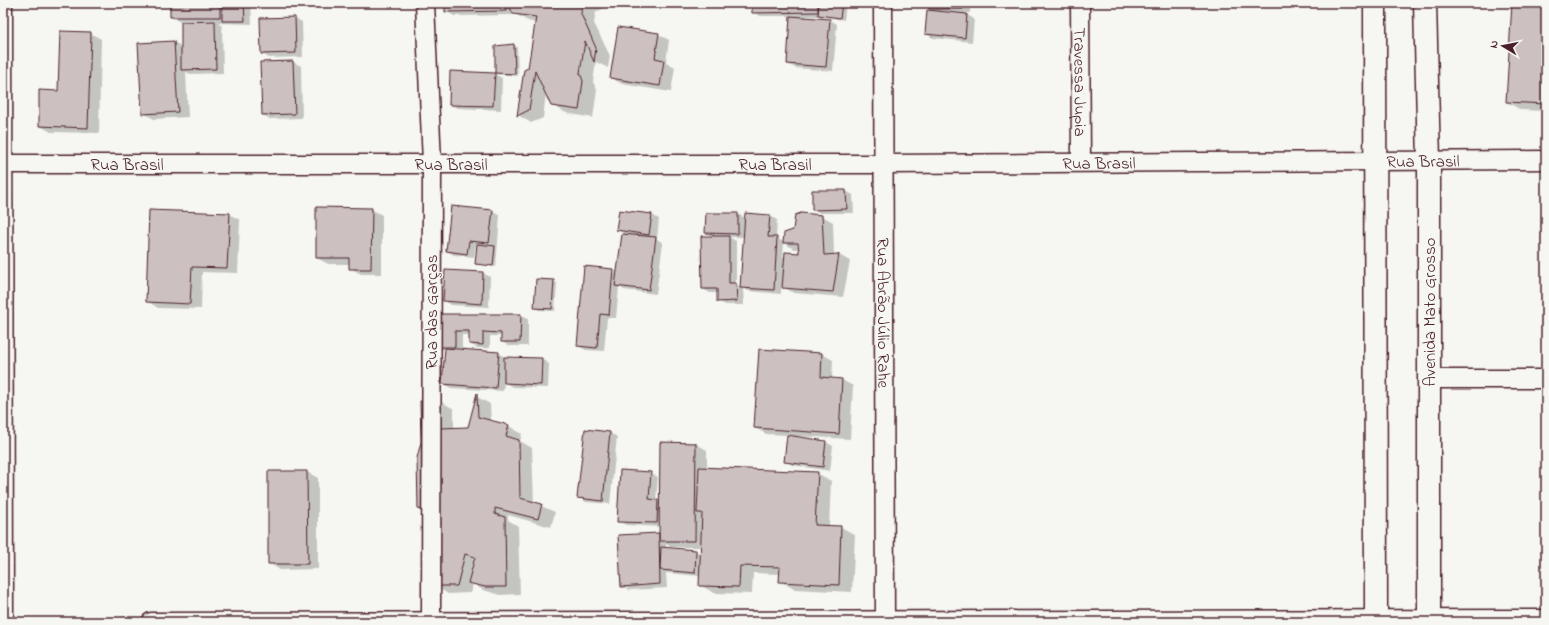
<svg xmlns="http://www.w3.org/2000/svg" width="1549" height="625" font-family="'Indie Flower',sans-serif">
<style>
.shadow{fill:#0003;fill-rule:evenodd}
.building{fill:#ccc1c0;stroke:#4a1f2b}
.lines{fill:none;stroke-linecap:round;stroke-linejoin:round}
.minor-casing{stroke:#4a1f2b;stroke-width:21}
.secondary-casing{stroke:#4a1f2b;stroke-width:25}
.minor{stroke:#f6f6f2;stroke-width:18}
.secondary{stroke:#f6f6f2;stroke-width:22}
.labels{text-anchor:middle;stroke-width:3;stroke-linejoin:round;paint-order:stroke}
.street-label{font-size:17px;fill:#4a1f2b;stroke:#f6f6f2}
</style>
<rect width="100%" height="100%" fill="#f6f6f2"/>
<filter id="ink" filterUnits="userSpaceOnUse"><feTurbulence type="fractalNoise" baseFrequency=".025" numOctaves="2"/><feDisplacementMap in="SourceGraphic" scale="8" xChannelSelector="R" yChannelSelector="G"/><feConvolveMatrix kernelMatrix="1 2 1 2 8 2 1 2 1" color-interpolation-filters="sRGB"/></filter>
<g filter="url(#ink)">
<path class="shadow" d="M171 3H251L252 24 217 23 222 26 223 73 190 74 186 72 188 117 154 119 143 113 174 42 182 47V23L171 17Z
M446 3H612L611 5 596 12 594 23 610 56 608 68 596 62 593 82 597 90 593 118 566 113 552 105 546 93 543 118 531 123 518 115 529 69 536 23 528 21 513 13V15L454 16 446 11Z
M753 3H846L844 20 821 16H806V18L830 20 837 24 833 71 795 68 788 64 791 16H760L753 12Z
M930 3H970V13H964L974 19 972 42 933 38 926 34 936 12 930 8Z
M1513 3H1546V111L1521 110 1507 102Z
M295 18 302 22 303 57 269 58 262 54Z
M90 33 101 39 99 133 51 132 40 126Z
M658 34 669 40 666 62 675 67 671 92 622 84 611 78Z
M514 45 517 47 518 76 494 74 502 78 501 110 457 108 450 104 451 72 496 74V47Z
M293 62 301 66 302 118 270 119 263 115 261 63Z
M846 191 853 195 854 213H820L813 209Z
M371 209 382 215V274H361L350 268V264H328L317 258Z
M492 211 500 216 496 267 476 263 478 244H476L474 257 454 255 447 251Z
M620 211 652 215 659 219 657 239 663 243 656 294 624 290 619 287 616 318H607L604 351 586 350 578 346 613 270 618 272 623 233 617 230Z
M229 214 240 220 238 273 202 272 201 309 158 308 147 301Z
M707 214H738L746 219 770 216 777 220 776 238 784 242 794 231 822 216 833 222 834 255H839L850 261 843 297 794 293 781 286V294L748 291 743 288 744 305H726L718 301V293H710L703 289 714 237 706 233ZM729 237H745L741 287 736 284V241ZM784 243 794 249H800V254L783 257Z
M446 271 483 273 490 277 489 307 451 305 444 301Z
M553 281 557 283 555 311 539 310 535 308Z
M435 315H521L528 319V346H509L502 342V336H490V348H477L470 344V335H462V350L499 353 506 358 542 359 549 364 548 388 512 387 504 382 503 391 451 388 444 384 446 351 435 347Z
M760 350 822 354 833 360 832 379 842 380 853 386 850 439 796 436V437L826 442 833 446 830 471 792 465 785 461 788 435 766 434 755 428Z
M477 397 490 404 491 422 509 426 522 434 520 441 532 448 534 503 555 512 551 527 508 515V520L518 526 520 594 500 595 483 590 473 584 470 593 448 594 435 586 440 401 454 409V428H469Z
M586 430 610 433 617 437 610 504 586 502 578 497Z
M661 443 696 444 707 450V468L817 473 831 481 829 527H841L855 535 852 592 794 589 780 581 781 574 753 573 752 594 714 593 700 585V576L666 573 667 588 629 590 622 586 658 534 660 535V527L626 525 618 521 650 473 658 477 656 501 661 503ZM666 544 671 547H702L701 554 696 551 666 549Z
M307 472 318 478V569L280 570 269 563Z"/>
<path class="building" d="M170 3H220V17H170Z
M222 3H244L245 21H222Z
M445 3H506V11L445 12Z
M508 3H585L582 4 581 14 596 48 594 62 585 41 580 73 583 81 579 110 551 106 535 71 529 110 517 116 524 70 528 68 536 17 513 14Z
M752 3H818V12L752 13Z
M819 3H842L840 18 818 15Z
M929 3H963V9H929Z
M1512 3H1546V104L1506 102Z
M927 10 967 14 965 38 925 34Z
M790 16 830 19 826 67 787 64Z
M295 17 296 53 261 54 260 18Z
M215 21 216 69 181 70V22Z
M618 27 659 33 655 58 664 60 660 86 610 78Z
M60 31 91 32 88 128 39 126V90L58 91Z
M174 41 178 112 142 114 138 43Z
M514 44 515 74 495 73V46Z
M293 61 295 114 262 115 260 62Z
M450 71 495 73 493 106 449 105Z
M812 190H846L847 209 812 210Z
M451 206 493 210 489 243 469 241 467 254 446 251Z
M316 207 372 208 371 269H349V258H316Z
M149 210 230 213 227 268 192 267 190 304 146 302Z
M619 210 652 214 649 235 616 230Z
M706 213H738V234L705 233Z
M745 213 770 215 768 237H777L774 290 740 288Z
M801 213 822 215 824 255 839 254 833 292 782 288 785 252 799 253 798 243H783L784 233 793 230 795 215Z
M622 234 656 237 649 290 615 286Z
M701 236H729V283H736L737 301 717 302V289H702Z
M477 244 495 246 493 266 475 264Z
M584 266 613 269 609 315 600 314 597 348 577 346Z
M445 270 483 272 482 304 443 301Z
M536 279 554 280 552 309 534 308Z
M434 314H521L520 342H501V333L483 332V345L469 344V331H455V347H434Z
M445 348 499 352 496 388 442 384Z
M759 349 822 353 821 377 842 379 839 434 754 428Z
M504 357 542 358 541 385 504 383Z
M477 393 478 417 509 425 506 436 519 440 520 498 542 504 538 519 495 508V514L505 517 506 587H485L468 583 475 557 465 554 457 586H434L431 512 418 509 417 458 421 442 420 401 440 400 441 428 468 427Z
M585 429 610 432 603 501 577 498Z
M787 435 826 441 823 467 784 462Z
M660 442 696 443 695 541H659Z
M699 467 818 472 815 525 841 526 839 585 779 582 780 567 740 566 739 587 699 586 702 513H697Z
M620 470 651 472 649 499 658 500 657 523 617 522Z
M268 471H307L308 564H268Z
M659 533 660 584 621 587 618 535Z
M661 547 696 550 695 573 660 570Z"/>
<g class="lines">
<g class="minor-casing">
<g id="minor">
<path d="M3 3 4 622"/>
<path d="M425 3 432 163 431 622"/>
<path id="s1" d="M883 3 885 622"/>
<path id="s2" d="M1080 3 1081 161"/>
<path id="s3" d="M3 164H883L1546 160"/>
<path d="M1429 379H1546"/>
<path d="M151 622 1546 619"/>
</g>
</g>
<g class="secondary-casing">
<path id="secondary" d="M1375 3 1376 622
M1425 3 1429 161V622"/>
</g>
<use href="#minor" class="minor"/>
<use href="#secondary" class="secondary"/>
</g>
</g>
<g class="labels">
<g class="street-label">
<text dy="6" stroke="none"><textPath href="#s2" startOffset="79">Travessa Jupia</textPath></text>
<text dy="6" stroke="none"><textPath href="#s3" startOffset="1096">Rua Brasil</textPath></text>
<text dy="6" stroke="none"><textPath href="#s3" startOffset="1420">Rua Brasil</textPath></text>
<text dy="6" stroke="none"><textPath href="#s3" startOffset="448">Rua Brasil</textPath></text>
<text dy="6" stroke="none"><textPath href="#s3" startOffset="772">Rua Brasil</textPath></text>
<text dy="6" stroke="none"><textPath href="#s3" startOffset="124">Rua Brasil</textPath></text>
<text transform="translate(431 312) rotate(-90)" y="6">Rua das Garças</text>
<text transform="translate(1429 312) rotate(-90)" y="6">Avenida Mato Grosso</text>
<text dy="6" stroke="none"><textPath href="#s1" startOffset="310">Rua Abrão Júlio Rahe</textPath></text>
</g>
</g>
<rect width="1549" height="625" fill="none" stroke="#f6f6f2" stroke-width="16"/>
<rect x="8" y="8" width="1533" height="609" fill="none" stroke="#4a1f2b" stroke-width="1.5" filter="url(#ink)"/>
<g transform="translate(1503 46) rotate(280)" stroke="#f6f6f2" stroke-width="3" paint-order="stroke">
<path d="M0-3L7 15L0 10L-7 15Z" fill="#4a1f2b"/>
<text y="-6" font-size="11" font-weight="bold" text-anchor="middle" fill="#4a1f2b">N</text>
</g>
</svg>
